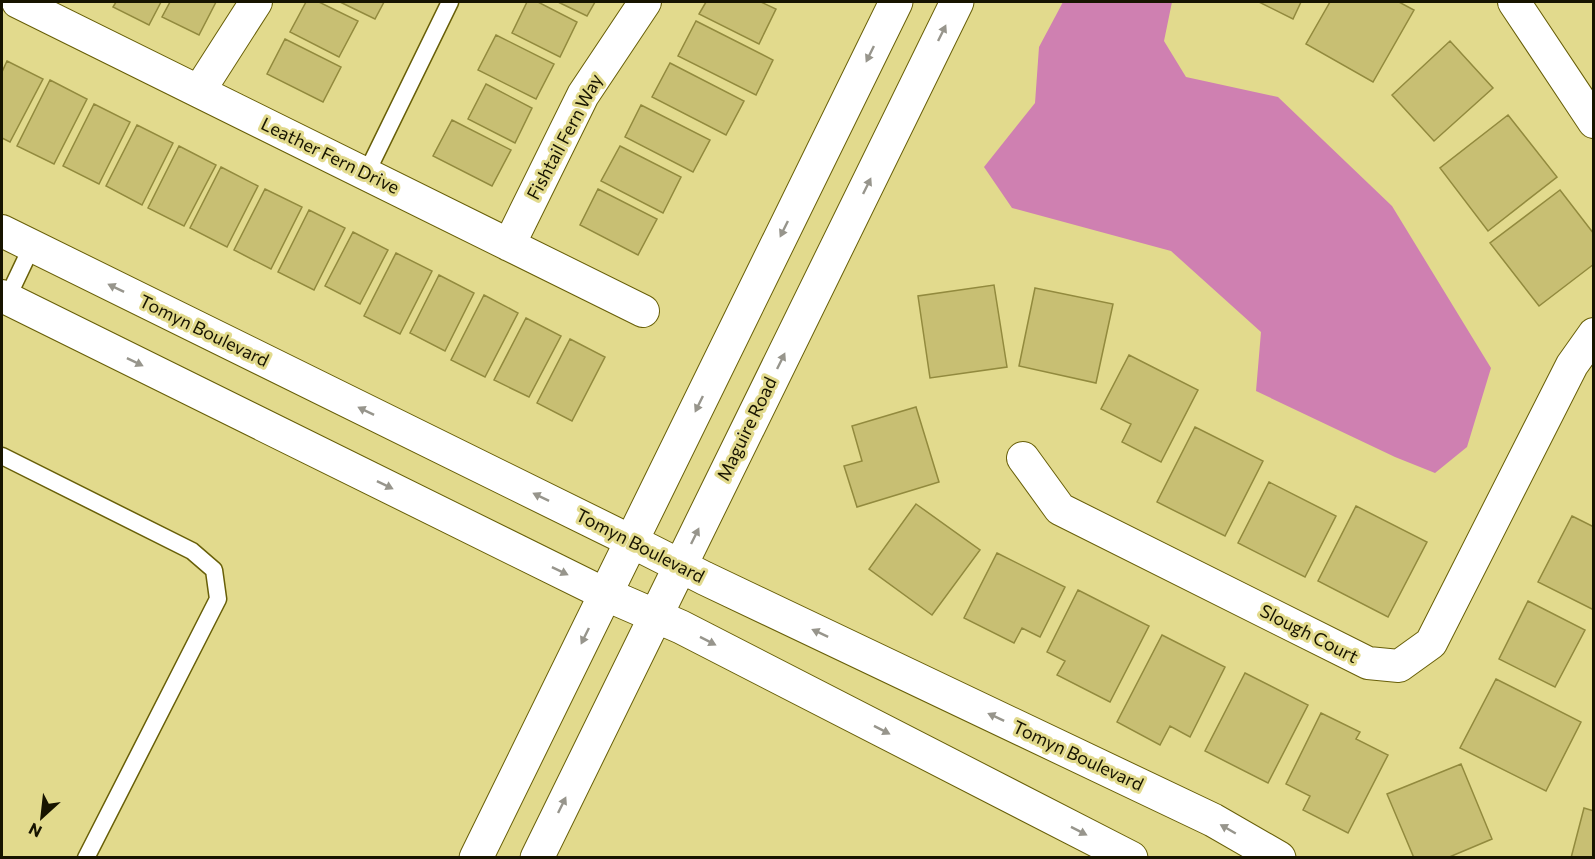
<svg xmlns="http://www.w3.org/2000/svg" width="1595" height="859" font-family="Commissioner,sans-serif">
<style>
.water{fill:#cf80b1}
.building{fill:#c8bf73;stroke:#928a3e;stroke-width:1.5}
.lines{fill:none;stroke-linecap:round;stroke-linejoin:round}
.lane-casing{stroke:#685f08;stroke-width:19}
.street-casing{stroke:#685f08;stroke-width:34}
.secondary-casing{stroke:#685f08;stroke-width:35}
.lane{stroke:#fff;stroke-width:16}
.street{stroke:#fff;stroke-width:32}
.secondary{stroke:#fff;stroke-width:33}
.oneway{fill:#97958c}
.labels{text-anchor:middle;stroke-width:6;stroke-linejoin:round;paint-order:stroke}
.street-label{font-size:18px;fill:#171400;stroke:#e2da8d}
</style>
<rect width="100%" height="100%" fill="#e2da8d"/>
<path class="water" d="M1063 2H1172L1164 41 1186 77 1278 97 1392 206 1491 368 1467 447 1435 473 1395 457 1256 391 1261 332 1171 251 1012 208 984 167 1035 103 1039 47Z"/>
<path class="building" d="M116 2H161L149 25 113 7Z
M170 2H216L199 35 162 17Z
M306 2H319L358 21 339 57 290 32Z
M340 2H384L375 19Z
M527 2H538L577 22 560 57 512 33Z
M558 2H595L587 16Z
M706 2H761L776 9 759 44 699 14Z
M1259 2H1301L1293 19Z
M1330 2H1399L1414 10 1373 82 1306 44Z
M696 21 773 60 756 95 678 56Z
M496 35 554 64 536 99 478 70Z
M285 39 341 67 323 102 267 74Z
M1450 41 1493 88 1434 141 1392 95Z
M7 61 43 79 10 142 2 138V72Z
M670 63 744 101 726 135 652 97Z
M50 80 87 99 54 164 17 146Z
M486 84 532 108 515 143 468 119Z
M94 104 130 122 99 184 63 166Z
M641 105 710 140 693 172 625 137Z
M1508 115 1557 177 1488 231 1440 168Z
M452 120 511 150 492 186 433 156Z
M137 125 173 143 142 205 106 186Z
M179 146 216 165 184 226 148 208Z
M620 146 681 177 663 213 601 181Z
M221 167 258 186 227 247 190 228Z
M265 189 302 207 271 269 234 250Z
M598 189 657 219 638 255 580 225Z
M1560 190 1594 234V264L1539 306 1490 243Z
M309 210 345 228 314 290 278 272Z
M353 232 388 250 360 304 325 286Z
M396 253 432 271 400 334 364 316Z
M439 275 474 293 445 351 410 333Z
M994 285 1007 367 930 378 918 296Z
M1035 288 1113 304 1096 383 1019 366Z
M484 295 518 313 485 377 451 360Z
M526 318 561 336 529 397 494 380Z
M570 339 605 357 572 421 537 403Z
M1129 355 1198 390 1161 462 1122 442 1131 424 1101 409Z
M916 407 939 482 857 507 844 466 862 461 852 426Z
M1195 427 1263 461 1225 536 1157 502Z
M1269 482 1336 516 1305 577 1238 543Z
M916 504 980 550 932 615 869 569Z
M1356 506 1427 542 1388 617 1318 581Z
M1572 516 1594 527V610L1538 582Z
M997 553 1065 587 1040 637 1022 628 1014 643 964 618Z
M1078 590 1149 626 1110 702 1057 675 1065 661 1047 652Z
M1528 601 1585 630 1555 687 1499 659Z
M1162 635 1225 667 1190 737 1170 726 1160 745 1117 722Z
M1245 673 1308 705 1268 783 1205 751Z
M1496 679 1581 722 1546 791 1460 748Z
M1321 713 1360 732 1356 739 1388 755 1348 833 1303 810 1310 796 1286 784Z
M1461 764 1492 839 1447 858H1414L1387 794Z
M1584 808 1594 811V858H1571Z"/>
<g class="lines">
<g class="lane-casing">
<path id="lane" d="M366 174 450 2
M4 305 32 246
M2 456 192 551 214 570 218 599 86 858"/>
</g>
<g class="street-casing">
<path id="street" d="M18 2 643 311
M1514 2 1594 122
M199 91 256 2
M2 231 631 541
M509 245 583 95 645 2
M2 296 605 594
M1023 458 1060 509 1368 663 1399 666 1431 643 1572 365 1594 334"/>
</g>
<g class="secondary-casing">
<path id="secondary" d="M631 541 704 578 1213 820 1279 858
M605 594 681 627 1131 858
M476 858 896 2
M537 858 957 2"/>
</g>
<use href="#lane" class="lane"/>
<use href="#street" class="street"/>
<use href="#secondary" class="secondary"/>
</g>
<defs><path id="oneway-solid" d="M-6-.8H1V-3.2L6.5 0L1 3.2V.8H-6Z" transform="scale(1.5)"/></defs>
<g class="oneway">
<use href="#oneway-solid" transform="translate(942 33) rotate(-64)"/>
<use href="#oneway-solid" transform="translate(870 54) rotate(116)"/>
<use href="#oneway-solid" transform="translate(867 186) rotate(-64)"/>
<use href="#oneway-solid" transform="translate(784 229) rotate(116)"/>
<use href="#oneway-solid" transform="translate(116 288) rotate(-154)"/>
<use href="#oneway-solid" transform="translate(781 361) rotate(-64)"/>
<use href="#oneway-solid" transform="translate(135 362) rotate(26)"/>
<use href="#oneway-solid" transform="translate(699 404) rotate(116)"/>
<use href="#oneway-solid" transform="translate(366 411) rotate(-154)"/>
<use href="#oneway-solid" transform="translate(385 485) rotate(26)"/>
<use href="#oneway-solid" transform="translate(541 497) rotate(-154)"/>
<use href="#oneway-solid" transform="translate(695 536) rotate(-64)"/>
<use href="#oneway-solid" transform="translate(560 571) rotate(26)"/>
<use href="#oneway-solid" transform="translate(820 633) rotate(-155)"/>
<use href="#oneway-solid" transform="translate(585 636) rotate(116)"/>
<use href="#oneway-solid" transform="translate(708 641) rotate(27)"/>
<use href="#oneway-solid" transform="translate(996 717) rotate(-155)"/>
<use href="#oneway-solid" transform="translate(882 730) rotate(27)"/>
<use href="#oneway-solid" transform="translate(562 805) rotate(-64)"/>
<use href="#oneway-solid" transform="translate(1228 829) rotate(-150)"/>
<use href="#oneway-solid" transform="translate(1079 831) rotate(27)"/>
</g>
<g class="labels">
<g class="street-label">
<text transform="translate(565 137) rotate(-62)" y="6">Fishtail Fern Way</text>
<text transform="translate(330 156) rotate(26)" y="6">Leather Fern Drive</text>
<text transform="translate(204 331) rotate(26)" y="6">Tomyn Boulevard</text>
<text transform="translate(747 429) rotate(-64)" y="6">Maguire Road</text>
<text transform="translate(640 546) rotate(27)" y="6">Tomyn Boulevard</text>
<text transform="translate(1309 634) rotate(27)" y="6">Slough Court</text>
<text transform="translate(1078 756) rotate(25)" y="6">Tomyn Boulevard</text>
</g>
</g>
<rect width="1595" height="859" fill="none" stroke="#171400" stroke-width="6"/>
<g transform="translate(42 817) rotate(207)" stroke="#e2da8d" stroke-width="4.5" paint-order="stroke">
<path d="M0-4.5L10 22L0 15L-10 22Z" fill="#171400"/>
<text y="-9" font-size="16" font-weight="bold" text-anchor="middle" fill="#171400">N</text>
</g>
</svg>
